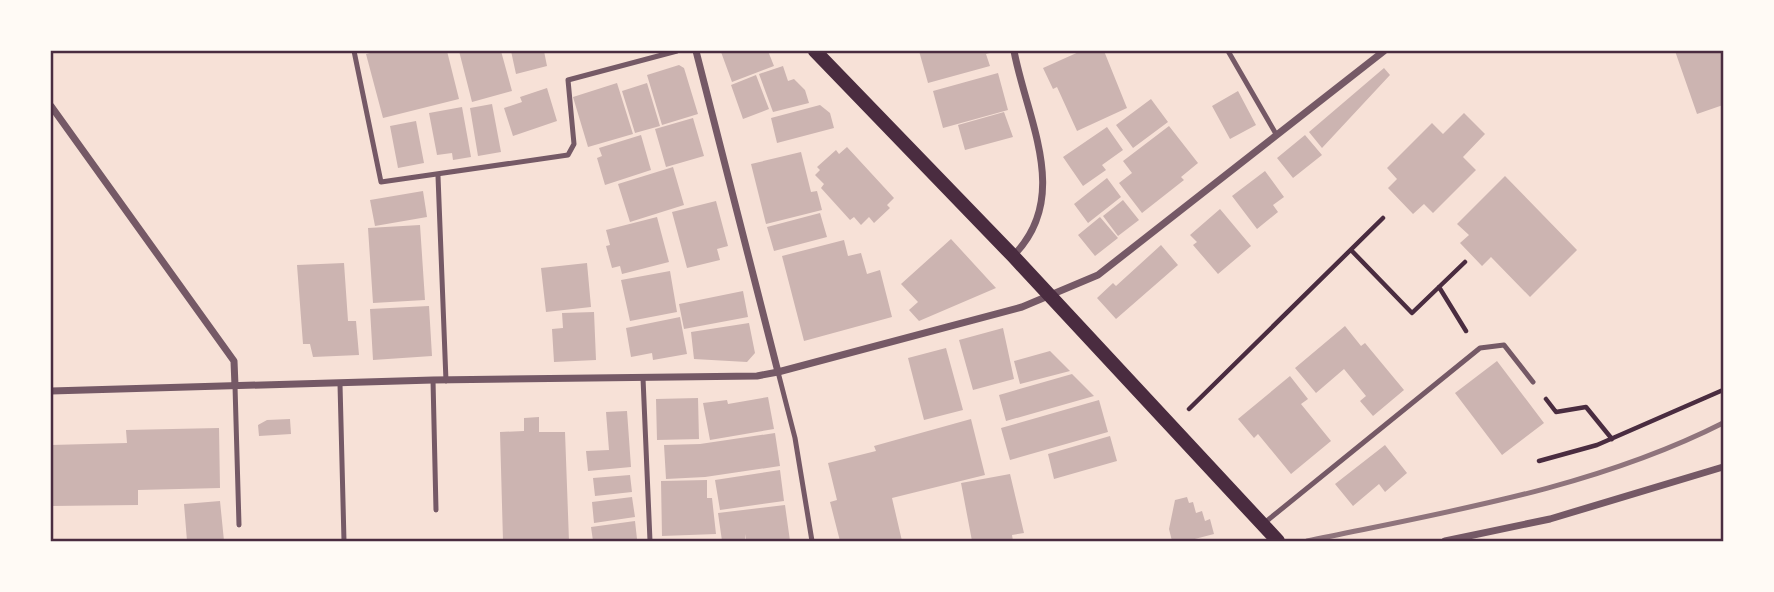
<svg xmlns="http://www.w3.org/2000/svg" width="1774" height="592" font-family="'Public Sans',sans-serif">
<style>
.building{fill:#ccb4b1}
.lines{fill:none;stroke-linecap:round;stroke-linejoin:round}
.path{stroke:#4a2c40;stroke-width:4.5}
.service{stroke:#755966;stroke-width:5}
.minor{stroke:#755966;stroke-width:7}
.secondary{stroke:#4a2c40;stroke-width:14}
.rail{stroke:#8f747c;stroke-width:5}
.neatline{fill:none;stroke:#4a2c40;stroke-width:2.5}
</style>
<rect width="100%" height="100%" fill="#f7e1d7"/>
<path class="building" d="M378 51H447L459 99 383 118 366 54Z
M459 51H501L512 91 472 102Z
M511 51H544L547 66 516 74Z
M724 51H768L774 66 732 82 721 52Z
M919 51H994V52L986 54 990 66 928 83Z
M1081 51H1104L1127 108 1077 131 1057 87 1053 89 1043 68Z
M1675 51H1723V105L1697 114Z
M679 65 684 68 698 114 662 125 647 75Z
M783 66 788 81 794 79 805 90 809 103 773 112 759 74Z
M1384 68 1390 75 1322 148 1309 132Z
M998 73 1008 110 943 128 933 91Z
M756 75 769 109 743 119 731 85Z
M617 83 633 134 588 147 573 97Z
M647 83 660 126 635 133 622 91Z
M547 88 557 121 513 136 504 108 522 102 520 97Z
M1238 91 1256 125 1230 139 1212 106Z
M1151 99 1168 122 1133 148 1116 125Z
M492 104 501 152 478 156 470 108Z
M820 105 830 113 834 128 777 143 771 118Z
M462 107 471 157 453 160 452 153 437 155 429 113Z
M1004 112 1013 137 965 150 958 125Z
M1464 113 1485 134 1463 157 1476 170 1433 213 1424 204 1413 214 1388 188 1397 179 1387 168 1432 123 1443 134Z
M693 118 704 156 666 167 655 129Z
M416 121 424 163 398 168 390 126Z
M1169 126 1198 163 1181 177 1184 180 1142 213 1119 183 1132 173 1123 161Z
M1107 127 1123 150 1102 165 1106 170 1083 186 1063 157Z
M641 135 651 170 605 185 597 158 602 156 599 148Z
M1305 135 1322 155 1293 178 1277 158Z
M847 147 894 198 887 205 890 208 874 223 869 217 861 225 854 217 850 220 821 188 824 184 815 175 820 170 817 167 836 150 839 154Z
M801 152 811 192 817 191 822 210 766 224 751 164Z
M673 167 684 205 630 222 618 184Z
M1265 171 1284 197 1273 205 1278 212 1257 229 1232 196Z
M1505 176 1577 250 1530 297 1491 257 1482 266 1460 243 1469 235 1457 224Z
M1107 178 1121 197 1088 223 1074 204Z
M423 191 427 217 375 226 370 200Z
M1123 200 1139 220 1118 236 1103 216Z
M716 201 728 246 717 249 720 260 687 268 672 212Z
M1220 209 1251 246 1218 274 1193 245 1197 242 1190 235Z
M820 213 827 237 774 251 767 227Z
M657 217 669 262 622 274 620 266 612 268 606 246 610 245 606 230Z
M1100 217 1118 238 1095 256 1078 235Z
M420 225 425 300 373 303 368 228Z
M951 239 996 288 919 321 909 310 918 302 901 284Z
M844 240 848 256 861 253 867 274 880 270 892 317 804 341 782 256Z
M1161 245 1178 265 1116 319 1097 298 1113 283 1116 286Z
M344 263 348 321H356L359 355 313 357 310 344H303L297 265Z
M587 263 591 307 546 312 541 268Z
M670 271 677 312 630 321 621 280Z
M743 291 748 317 684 329 679 304Z
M429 306 432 356 373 360 370 309Z
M594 312 596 360 554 362 552 329 563 328 562 313Z
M680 317 687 354 653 360 652 353 631 357 626 328Z
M749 323 755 353 747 362 694 359 691 332Z
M1345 326 1361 346 1365 343 1404 390 1373 416 1360 401 1366 396 1344 369 1316 393 1295 368Z
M1003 328 1014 379 973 390 959 340Z
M946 348 963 410 924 420 908 358Z
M1050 351 1070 371 1020 384 1014 361Z
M1497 361 1544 423 1502 455 1455 393Z
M1072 374 1094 396 1006 421 999 395Z
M1290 376 1308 399 1301 404 1331 441 1291 474 1258 434 1254 438 1238 419Z
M768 397 774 429 710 440 703 403 727 400 728 404Z
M698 398 699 439 657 440 656 399Z
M1099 400 1108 432 1010 460 1001 428Z
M627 411 631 467 588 471 586 451 609 450 606 412Z
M539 417V432H565L569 541H503L500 432 524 431V418Z
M290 419 291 434 259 436 258 425 267 420Z
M971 419 985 475 892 498 902 541H840L830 502 837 500 828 463 876 451 874 446Z
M219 428 220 488 138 490V505L51 506V445L127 443 126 430Z
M775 433 780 466 705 477 666 479 664 445 700 444Z
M1110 436 1117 461 1054 479 1048 454Z
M1385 445 1407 473 1385 492 1379 484 1353 506 1335 484Z
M780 470 784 501 720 510 715 480Z
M1010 474 1024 533 1012 535 1013 541H972L961 483Z
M630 475 632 492 595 496 593 478Z
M707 480V498H712L716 534 662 536 661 481Z
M632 497 635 517 594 523 592 502Z
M1187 497 1189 503 1193 502 1196 513 1202 511 1205 521 1210 519 1214 534 1187 541H1172L1169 529 1175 500Z
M220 501 224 541H187L184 504Z
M785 505 790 541H746L745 534V541H722L718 513Z
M635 521 637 539 593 541 591 527Z"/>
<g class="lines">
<path class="path" d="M1351 250 1412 313 1465 262
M1439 287 1466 331
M1546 399 1556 412 1586 407 1612 439
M1189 409 1383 218
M1539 461 1597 445 1723 390"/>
<path class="service" d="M354 51 381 182 568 155 574 144 568 80 677 51
M1228 51 1276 134
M438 176 446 381
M778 372 795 438 812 541
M643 378 650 541
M433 380 436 510
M340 384 344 541
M235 386 239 525
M1263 524 1480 348 1504 345 1533 382"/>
<path class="minor" d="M696 51 778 372
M51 106 234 361 235 386
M1013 256C1072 197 1027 120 1014 51
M51 391 433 380 757 376 778 372 1022 307 1098 275 1384 51
M1445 541 1550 519 1723 467"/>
<path class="secondary" d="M815 51 1013 256 1278 541"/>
<path class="rail" d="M1307 541C1446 512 1595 488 1723 423"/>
</g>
<rect width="1774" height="592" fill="none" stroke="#fffaf5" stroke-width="105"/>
<rect x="52" y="52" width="1670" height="488" class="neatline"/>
</svg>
